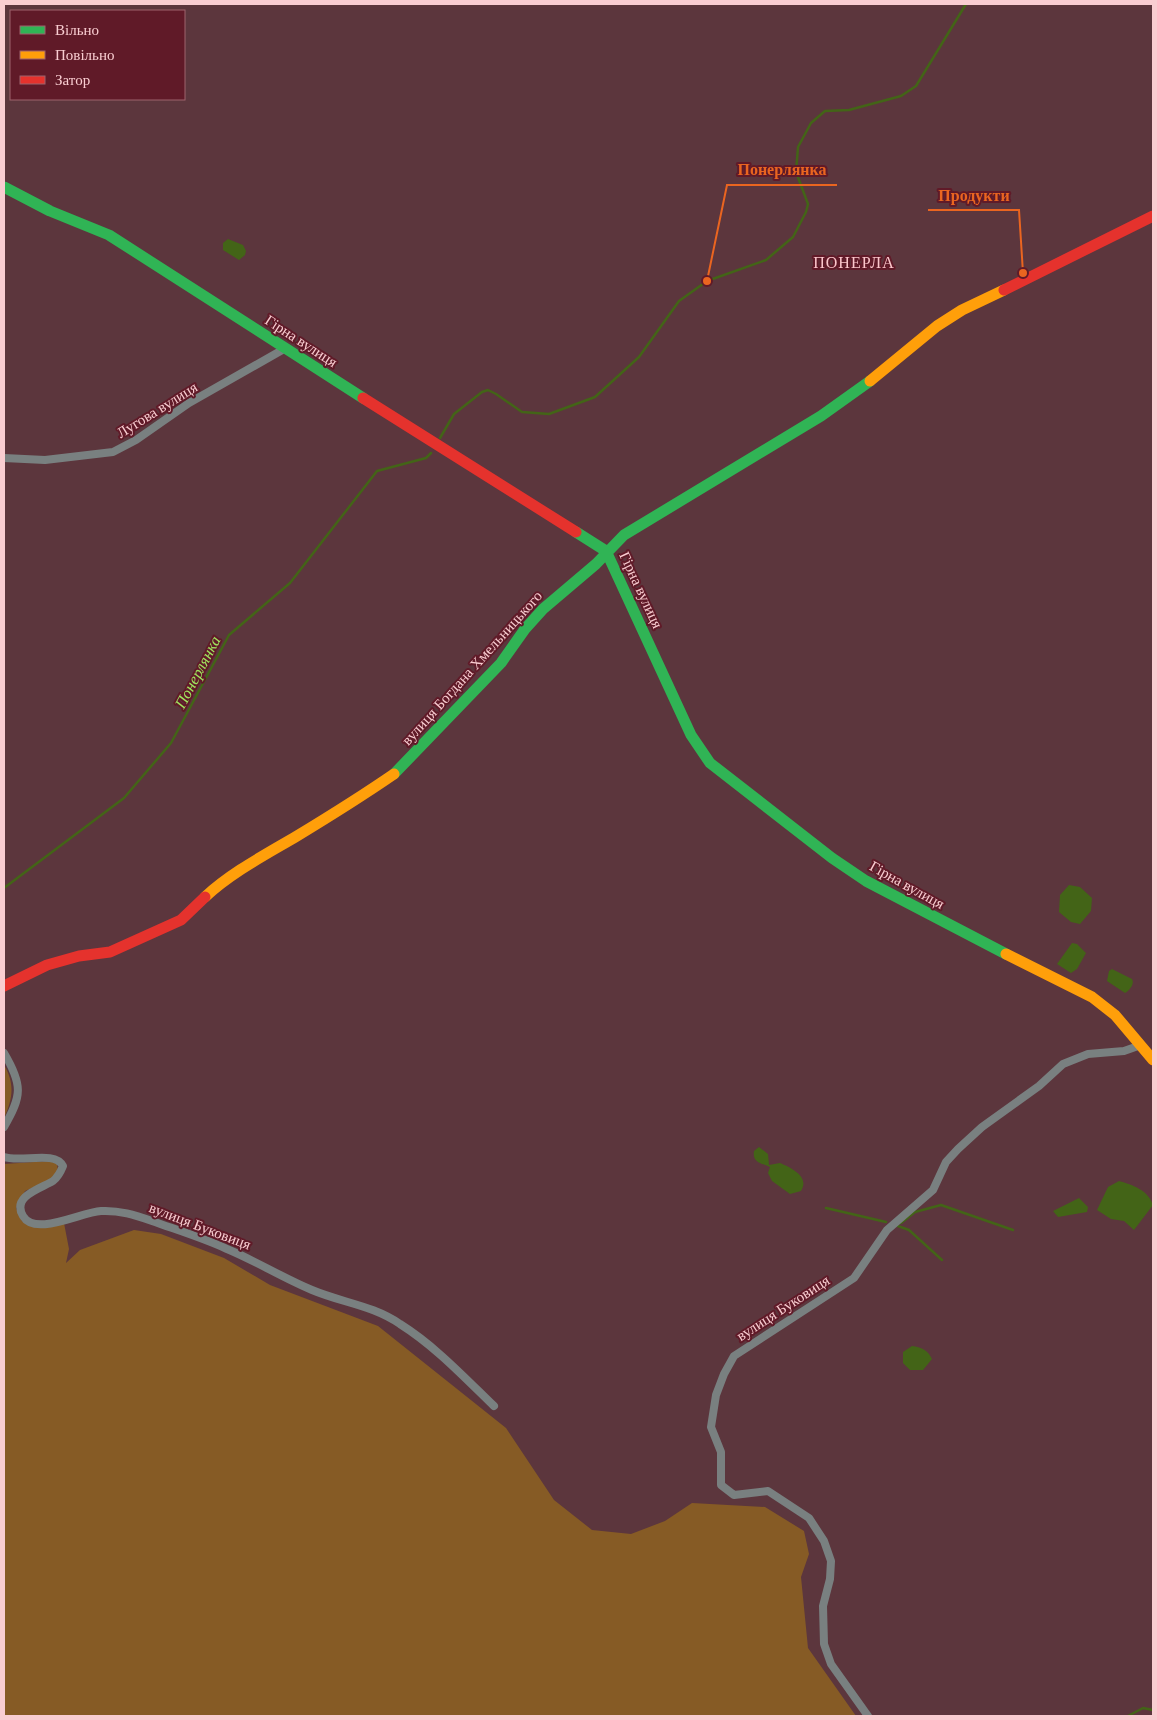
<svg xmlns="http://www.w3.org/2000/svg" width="1157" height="1720" font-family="Georgia,serif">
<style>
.green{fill:#865b25}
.water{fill:#436417}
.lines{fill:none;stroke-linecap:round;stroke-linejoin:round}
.stream{stroke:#436417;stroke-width:2.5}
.street{stroke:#798080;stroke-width:8}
.fast{stroke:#30b455;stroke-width:11}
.slow{stroke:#ff9f0a;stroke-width:11}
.jam{stroke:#e5322d;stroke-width:11}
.labels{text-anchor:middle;stroke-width:4;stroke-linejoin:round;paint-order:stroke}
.street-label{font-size:15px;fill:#f9cdd1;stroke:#601a28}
.neighbourhood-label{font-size:16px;letter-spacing:1px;fill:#fcc7cc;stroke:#601a28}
.water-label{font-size:16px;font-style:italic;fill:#a0e65f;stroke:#601a28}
.leader{fill:none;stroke:#ea6520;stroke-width:2}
.callout-dot{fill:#ea6520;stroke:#601a28;stroke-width:2}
.callout-label{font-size:16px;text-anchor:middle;font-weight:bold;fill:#ea6520;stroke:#601a28;stroke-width:4;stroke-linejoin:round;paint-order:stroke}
</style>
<rect width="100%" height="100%" fill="#5c363d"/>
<path class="green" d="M4 1065C15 1083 13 1099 4 1118Z
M50 1161 57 1164 58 1171 50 1180 25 1191 16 1208 22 1221 38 1228 64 1223 69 1249 66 1263 80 1250 134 1230 161 1234 224 1258 270 1285 378 1326 506 1428 554 1500 592 1530 631 1534 665 1521 692 1503 765 1507 804 1531 809 1554 801 1577 808 1648 856 1716H4V1164Z"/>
<path class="water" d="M228 239 243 245 246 251 245 255 239 260 223 250V243Z
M1069 885 1080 887 1092 898 1091 911 1080 924 1071 922 1059 912 1060 895Z
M1072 943 1077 944 1086 953 1077 969 1071 973 1057 964Z
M1112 969 1132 979C1135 984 1129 991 1125 993L1107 981 1109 971Z
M759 1147 768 1154 769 1165 780 1163C792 1168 810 1177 801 1191L790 1194 772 1181 768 1173 770 1167C762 1163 752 1163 754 1151Z
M1119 1181C1133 1185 1148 1190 1153 1205L1134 1230 1124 1221 1111 1219 1097 1210 1108 1187Z
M1079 1198 1088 1207 1087 1212 1058 1217 1053 1211Z
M912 1346C921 1347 928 1350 932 1359L923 1370H910L903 1363V1352Z"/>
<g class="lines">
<path class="stream" d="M440 438 454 414 482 392 488 390 496 394 522 412 549 414 595 397 639 357 679 301 707 281 766 260 793 237 806 212 808 204 796 172 798 147 811 123 825 111 849 110 901 96 916 86 966 4
M4 888 124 798 171 743 229 635 290 583 377 471 426 458 431 453
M826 1208 886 1222
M901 1223 915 1212 941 1205 1013 1230
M898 1226 909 1230 942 1260
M1128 1716 1143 1708 1153 1710"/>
<path class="street" d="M4 458 45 460 113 452 136 440 189 403 284 349
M4 1053C23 1085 22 1096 4 1127
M4 1157C21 1163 55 1150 63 1166 61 1171 58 1177 53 1181 42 1188 11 1196 23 1216 35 1237 81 1212 101 1211 119 1210 135 1215 152 1221 177 1230 203 1238 227 1249 256 1261 283 1278 312 1290 343 1303 372 1305 400 1324 435 1346 464 1377 494 1406
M868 1716 831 1664 824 1644 823 1606 830 1579 831 1561 824 1541 809 1518 768 1491 734 1495 721 1485V1452L711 1427 716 1395 724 1374 734 1356 854 1278 887 1230 933 1190 946 1162 958 1149 982 1127 1039 1086 1063 1064 1088 1054 1124 1051 1141 1045"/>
<path class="fast" d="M4 187 50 211 109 235 363 398
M576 532 606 551 691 735 710 763 832 858 866 881 1006 954
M394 774 501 663 525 629 543 609 596 564 624 535 821 416 870 381"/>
<path class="slow" d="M870 381 937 326 962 310 1004 290
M205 897C232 872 265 855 297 836 330 816 362 796 394 774
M1006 954 1092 997 1115 1015 1153 1060"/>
<path class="jam" d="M1004 290 1153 216
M363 398 576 532
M4 986 47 965 79 956 110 952 181 920 205 897"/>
</g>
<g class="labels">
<g class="street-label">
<text transform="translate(301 341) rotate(33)" y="5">Гірна вулиця</text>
<text transform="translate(157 410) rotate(-32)" y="5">Лугова вулиця</text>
<text transform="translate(641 590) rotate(65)" y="5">Гірна вулиця</text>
<text transform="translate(472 668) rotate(-48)" y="5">вулиця Богдана Хмельницького</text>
<text transform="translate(907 885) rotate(29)" y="5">Гірна вулиця</text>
<text transform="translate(200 1226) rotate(21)" y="5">вулиця Буковиця</text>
<text transform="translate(783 1308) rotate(-33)" y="5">вулиця Буковиця</text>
</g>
<g class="neighbourhood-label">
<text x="854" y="268">ПОНЕРЛА</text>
</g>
<g class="water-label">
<text transform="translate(197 672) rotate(-62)" y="6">Понерлянка</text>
</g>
</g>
<path class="leader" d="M707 281L727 185H837M1023 273L1019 210H928"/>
<g class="callout-dot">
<circle cx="707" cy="281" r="5"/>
<circle cx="1023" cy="273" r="5"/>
</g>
<g class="callout-label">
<text x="782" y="175">Понерлянка</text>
<text x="974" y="201">Продукти</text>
</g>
<rect width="1157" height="1720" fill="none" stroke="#f9cdd1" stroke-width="10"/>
<rect x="10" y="10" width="175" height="90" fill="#601a28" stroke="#9d626c"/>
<rect x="20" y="26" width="25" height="8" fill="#30b455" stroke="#9d626c"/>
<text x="55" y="35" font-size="15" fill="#f9cdd1">Вільно</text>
<rect x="20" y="51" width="25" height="8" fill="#ff9f0a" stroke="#9d626c"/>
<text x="55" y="60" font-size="15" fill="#f9cdd1">Повільно</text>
<rect x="20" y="76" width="25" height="8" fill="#e5322d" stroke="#9d626c"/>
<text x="55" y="85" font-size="15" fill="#f9cdd1">Затор</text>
</svg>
